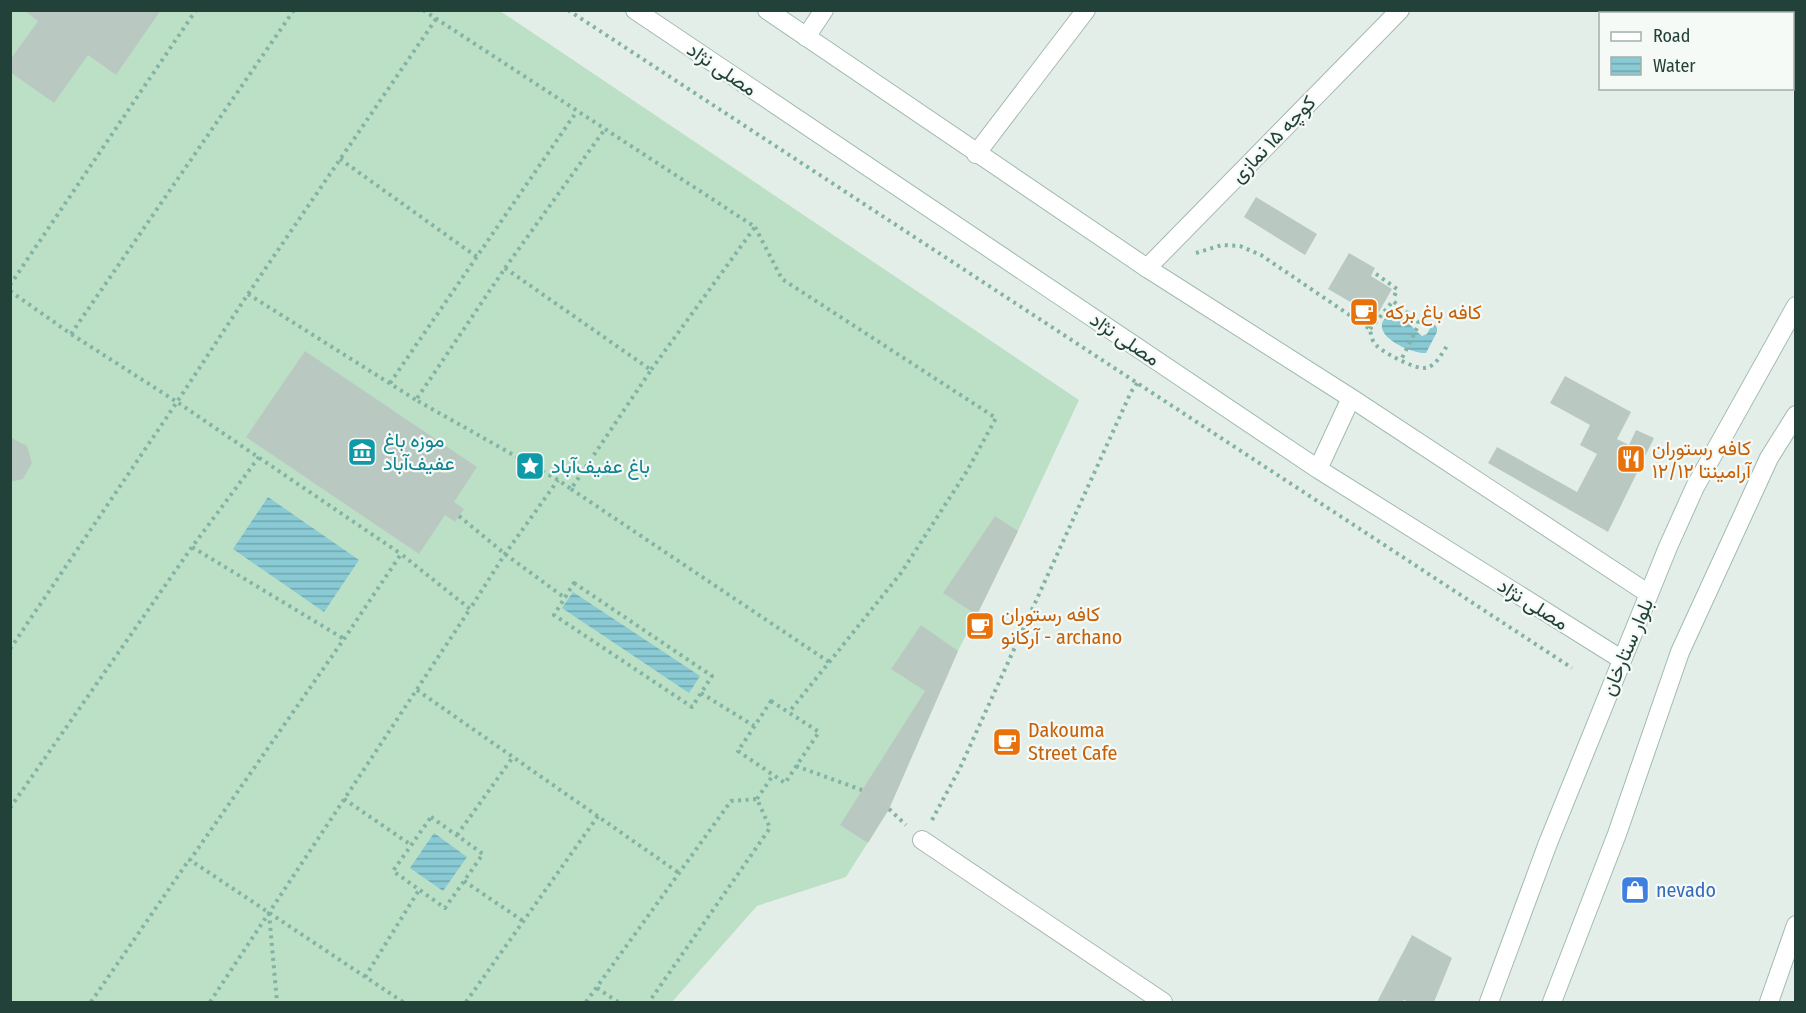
<svg xmlns="http://www.w3.org/2000/svg" width="1806" height="1013" font-family="'Fira Sans Condensed',Vazirmatn,sans-serif">
<style>
.garden{fill:#bce0c6}
.water{fill:url(#water-rules)}
.building{fill:#b9c9c2}
.lines{fill:none;stroke-linecap:round;stroke-linejoin:round}
.street-casing{stroke:#a6b7b1;stroke-width:20}
.secondary-casing{stroke:#a1bab2;stroke-width:20}
.path{stroke:#82b3a4;stroke-width:4;stroke-dasharray:3 4.5;stroke-linecap:butt}
.street{stroke:#fff;stroke-width:18}
.secondary{stroke:#fff;stroke-width:18}
.labels{text-anchor:middle;stroke-width:4.5;stroke-linejoin:round;paint-order:stroke}
.street-label{font-size:20px;fill:#224139;stroke:#f5faf7}
.food-label{font-size:20px;fill:#c56008;stroke:#f5faf7;text-anchor:start}
.culture-label{font-size:20px;fill:#0d838f;stroke:#f5faf7;text-anchor:start}
.shop-label{font-size:20px;fill:#366cbe;stroke:#f5faf7;text-anchor:start}
</style>
<defs>
<pattern id="water-rules" width="6" height="5" patternUnits="userSpaceOnUse" patternTransform="scale(1.5)"><rect width="6" height="5" fill="#89cad5"/><path d="M0 2.5h6" fill="none" stroke="#70a6ae"/></pattern>
</defs>
<rect width="100%" height="100%" fill="#e4eee9"/>
<path class="garden" d="M10 11H500L1079 400 1018 531 958 651 889 809 846 877 757 906 672 1002H11Z"/>
<path class="water" d="M1390 314C1404 314 1411 327 1422 336L1427 334 1431 326 1434 324 1437 328V332L1426 353C1410 354 1363 332 1390 314Z
M268 497 359 560 324 612 233 549Z
M573 592 700 676 689 693 562 608Z
M434 833 467 857 443 891 410 868Z"/>
<path class="building" d="M24 10H161L116 75 88 55 54 103 10 72V60L38 21Z
M1256 197 1317 234 1305 255 1244 217Z
M1349 253 1375 268 1371 276 1392 289 1376 317 1328 289Z
M305 351 477 467 454 502 464 509 459 516 455 522 445 515 419 554 246 437Z
M1565 376 1631 412 1617 439 1629 445 1636 430 1654 438 1608 532 1488 463 1497 447 1577 492 1597 454 1580 445 1590 425 1550 403Z
M10 437 27 446 32 463 23 479 10 482Z
M995 516 1018 531 977 615 943 593Z
M921 625 958 651 889 809 868 843 840 825 925 691 891 669Z
M1412 935 1452 958 1434 1002H1409L1404 1000 1402 1002H1377Z"/>
<g class="lines">
<g class="street-casing">
<path id="street" d="M806 37 824 10
M976 154 1086 10
M1147 268 1400 10
M922 840 1163 1002
M1769 1002 1796 925"/>
</g>
<g class="secondary-casing">
<path id="secondary" d="M635 10 1318 469 1621 659
M767 10 1147 268 1351 398 1649 594
M1318 469 1351 398
M1489 1002 1548 843 1668 547 1695 487 1796 306
M1552 1002 1617 834 1680 652 1769 458 1796 415"/>
</g>
<path class="path" d="M423 10 755 227 651 370
M568 10 1572 668
M340 159 477 257
M755 227 782 279 996 418 967 471 901 573 789 712
M1196 253 1222 245 1240 246 1261 255 1370 329C1371 335 1372 342 1377 346 1384 353 1415 369 1424 368 1435 368 1442 353 1447 346
M505 268 651 370 571 489 558 480 416 400Z
M505 268 605 129
M1376 274 1397 289 1393 300
M10 285 196 10
M10 291 71 334 177 402 248 294 436 19
M248 294 416 400
M1370 329 1393 301 1418 322 1417 328 1401 360
M71 334 294 10
M390 383 577 111
M259 457 192 547 344 639
M571 489 829 662
M459 516 505 554 565 598
M574 583 712 676 692 707 554 615Z
M10 649 177 402 401 554
M417 690 679 873
M701 693 754 726
M771 701 819 732 785 783 738 751Z
M796 766 862 790
M344 799 411 845
M757 799 773 775
M10 808 192 547
M889 809 906 825
M431 817 483 854 445 908 393 871Z
M932 820 960 768 1131 392 1138 382
M457 835 513 757
M464 881 523 921
M269 913 277 1002
M365 977 419 890
M597 988 618 1002
M91 1002 189 860
M210 1002 470 609
M403 1002 190 860 344 639 401 554 470 609 505 554 558 480
M466 1002 598 816
M586 1002 731 801 757 799 770 828 649 1002"/>
<use href="#street" class="street"/>
<use href="#secondary" class="secondary"/>
</g>
<defs>
<g id="cafe-square" transform="scale(1.5)"><rect x="-9" y="-9" width="18" height="18" rx="4" fill="#e8710a" stroke="#f5faf7"/><path d="M-5.5-4.5H6V0H3Q3 3.5 0 3.5H-2.5Q-5.5 3.5-5.5 0ZM3-3.2v2h1.7v-2ZM-6 4.5H4V6H-6Z" fill="#fff"/></g>
<g id="museum-square" transform="scale(1.5)"><rect x="-9" y="-9" width="18" height="18" rx="4" fill="#0f9aa8" stroke="#f5faf7"/><path d="M0-6L6-3V-2H-6V-3ZM-5-1h2V3h-2ZM-1-1h2V3h-2ZM3-1h2V3H3ZM-6 4H6V6H-6Z" fill="#fff"/></g>
<g id="restaurant-square" transform="scale(1.5)"><rect x="-9" y="-9" width="18" height="18" rx="4" fill="#e8710a" stroke="#f5faf7"/><path d="M-5-6h1v4h1v-4h1v4h1v-4h1v5L-1.5 .5V6h-2V.5L-5-1ZM5-6V6H3V1.5H1.5Q1.5-4 5-6Z" fill="#fff"/></g>
<g id="sight-square" transform="scale(1.5)"><rect x="-9" y="-9" width="18" height="18" rx="4" fill="#0f9aa8" stroke="#f5faf7"/><path d="M0-6L1.8-2.2L6-1.7L2.9 1.2L3.7 5.4L0 3.3L-3.7 5.4L-2.9 1.2L-6-1.7L-1.8-2.2Z" fill="#fff"/></g>
<g id="shop-square" transform="scale(1.5)"><rect x="-9" y="-9" width="18" height="18" rx="4" fill="#3f7fe0" stroke="#f5faf7"/><path d="M-5-2.5h2.3a2.7 3.5 0 0 1 5.4 0H5L5.5 6h-11ZM-1.5-2.5h3a1.5 2.3 0 0 0-3 0Z" fill="#fff"/></g>
</defs>
<g fill-rule="evenodd">
<use href="#cafe-square" x="1364" y="312"/>
<use href="#museum-square" x="362" y="452"/>
<use href="#restaurant-square" x="1631" y="459"/>
<use href="#sight-square" x="530" y="466"/>
<use href="#cafe-square" x="980" y="626"/>
<use href="#cafe-square" x="1007" y="742"/>
<use href="#shop-square" x="1635" y="890"/>
</g>
<g class="labels">
<g class="street-label">
<text transform="translate(722 69) rotate(34)" y="7">مصلی نژاد</text>
<text transform="translate(1273 139) rotate(-46)" y="7">کوچه ۱۵ نمازی</text>
<text transform="translate(1125 339) rotate(34)" y="7">مصلی نژاد</text>
<text transform="translate(1533 604) rotate(32)" y="7">مصلی نژاد</text>
<text transform="translate(1627 647) rotate(-67)" y="7">بلوار ستارخان</text>
</g>
<g class="food-label">
<text x="1385" y="319">کافه باغ برکه</text>
<text x="1652" y="455">کافه رستوران<tspan x="1652" dy="23">آرامینتا ۱۲/۱۲</tspan></text>
<text x="1001" y="621">کافه رستوران<tspan x="1001" dy="23">آرکانو - archano</tspan></text>
<text x="1028" y="737">Dakouma<tspan x="1028" dy="23">Street Cafe</tspan></text>
</g>
<g class="culture-label">
<text x="383" y="447">موزه باغ<tspan x="383" dy="23">عفیف‌آباد</tspan></text>
<text x="551" y="473">باغ عفیف‌آباد</text>
</g>
<g class="shop-label">
<text x="1656" y="897">nevado</text>
</g>
</g>
<rect width="1806" height="1013" fill="none" stroke="#224139" stroke-width="24"/>
<rect x="1599" y="12" width="195" height="78" fill="#f5faf7" stroke="#a1b0ab" stroke-width="1.5"/>
<rect x="1611" y="32" width="30" height="9" fill="#ffffff" stroke="#a1b0ab" stroke-width="1.5"/>
<text x="1653" y="42" font-size="18" fill="#224139">Road</text>
<rect x="1611" y="57" width="30" height="18" fill="url(#water-rules)" stroke="#a1b0ab" stroke-width="1.5"/>
<text x="1653" y="72" font-size="18" fill="#224139">Water</text>
</svg>
